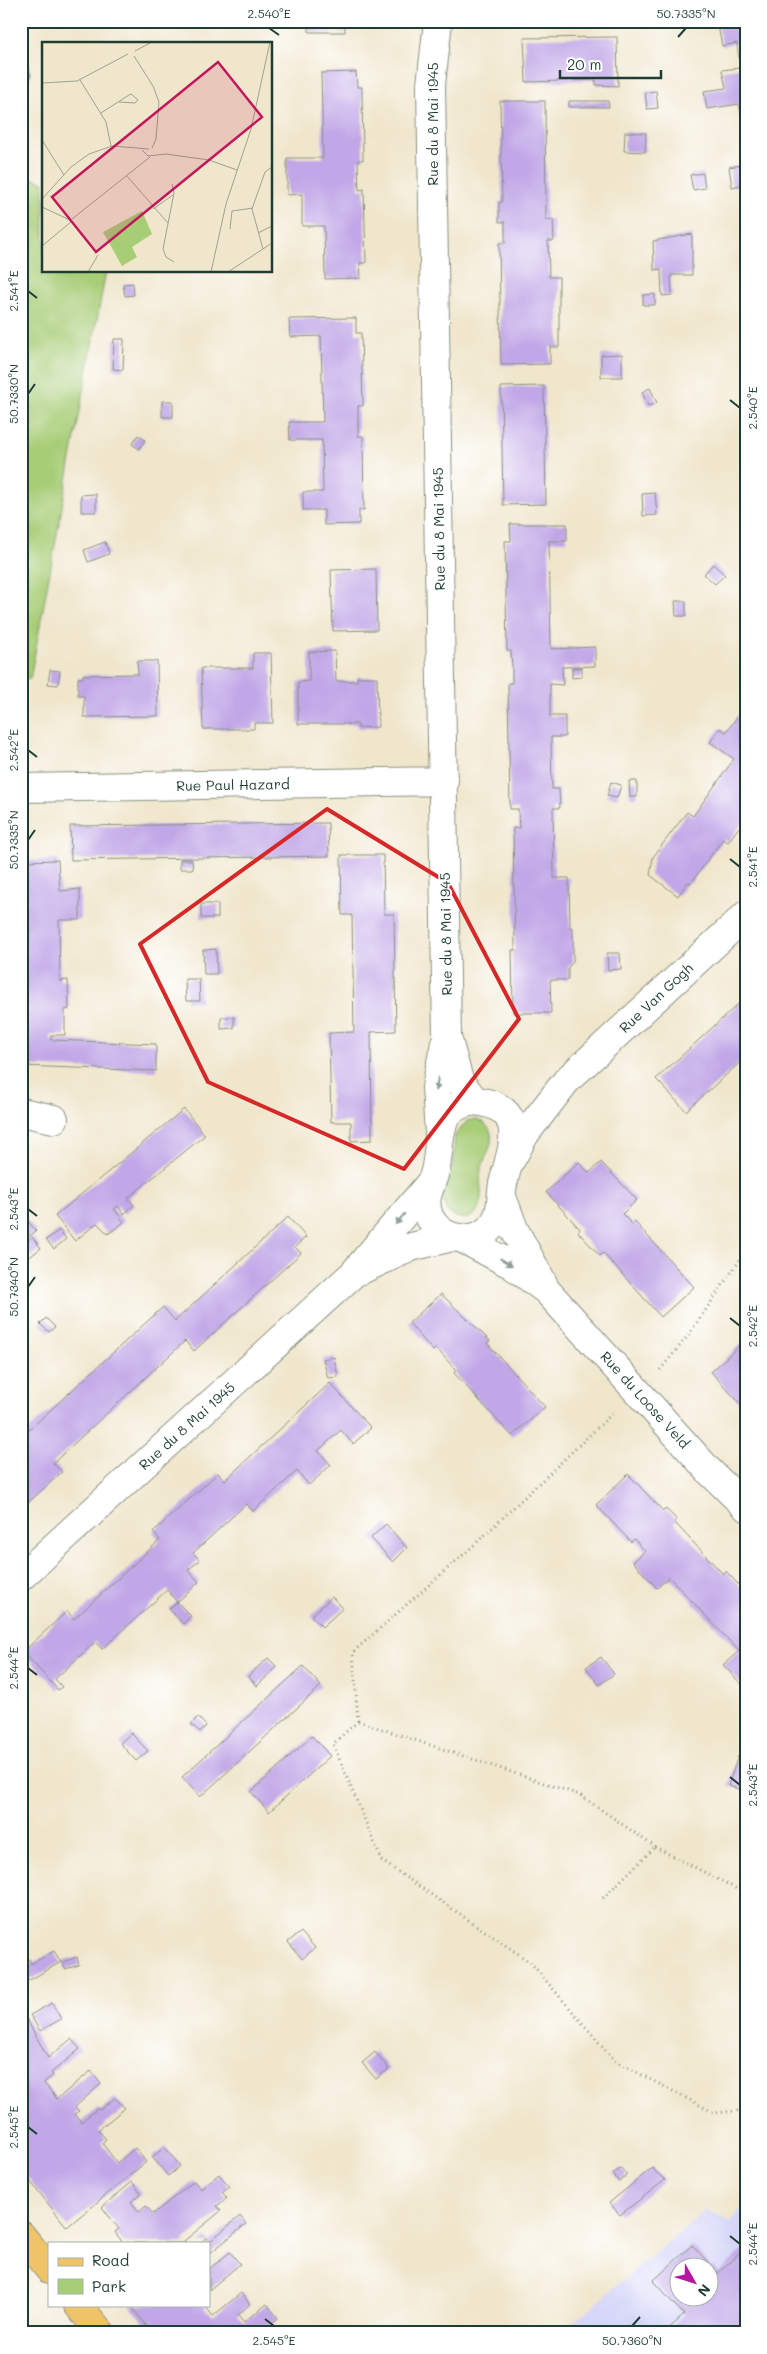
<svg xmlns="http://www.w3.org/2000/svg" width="767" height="2354" font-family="Mali,sans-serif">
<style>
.built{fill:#d6d7f8;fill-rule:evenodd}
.green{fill:#a8cd77;stroke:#648556}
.building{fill:#c1a7e7;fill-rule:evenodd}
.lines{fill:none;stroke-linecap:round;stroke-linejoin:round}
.minor-casing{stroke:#889280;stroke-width:30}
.major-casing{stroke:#889280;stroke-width:30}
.path{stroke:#889280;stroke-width:3;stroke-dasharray:1 4;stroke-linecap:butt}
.minor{stroke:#fff;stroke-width:28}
.major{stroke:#efc469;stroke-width:28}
.oneway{fill:#8f9e9a}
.marked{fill:none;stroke:#d62828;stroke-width:4;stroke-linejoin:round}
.ticks{fill:none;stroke:#1f3d34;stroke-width:2}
.labels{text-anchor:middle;stroke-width:4;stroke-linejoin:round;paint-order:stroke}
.street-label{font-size:14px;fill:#1f3d34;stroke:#fff}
.inset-road{fill:none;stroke:#9ca28f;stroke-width:1}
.view{fill:#c2185b;fill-opacity:0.15;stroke:#c2185b;stroke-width:2.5}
.inset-edge{fill:none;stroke:#1f3d34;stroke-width:2.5}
.neatline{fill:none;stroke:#1f3d34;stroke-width:2}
.ticks-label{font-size:12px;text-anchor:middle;fill:#1f3d34}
</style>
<rect width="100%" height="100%" fill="#fff"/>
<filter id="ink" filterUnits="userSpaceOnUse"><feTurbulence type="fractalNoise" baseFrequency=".02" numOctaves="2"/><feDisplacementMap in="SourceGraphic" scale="10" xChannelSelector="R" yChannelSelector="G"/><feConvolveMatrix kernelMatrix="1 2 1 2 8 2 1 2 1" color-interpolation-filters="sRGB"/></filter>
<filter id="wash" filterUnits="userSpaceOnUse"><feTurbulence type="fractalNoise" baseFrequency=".0096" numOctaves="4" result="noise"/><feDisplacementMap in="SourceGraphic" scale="20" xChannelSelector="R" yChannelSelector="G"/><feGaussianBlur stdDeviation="1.12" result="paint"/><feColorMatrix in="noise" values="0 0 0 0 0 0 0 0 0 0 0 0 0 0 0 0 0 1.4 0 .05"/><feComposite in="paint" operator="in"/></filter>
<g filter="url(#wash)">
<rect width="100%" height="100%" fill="#f0e6cc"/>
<path class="built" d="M746 2202V2333H560L706 2210 730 2222ZM680 2266H710V2296H680Z"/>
<path class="green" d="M21 175 44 182V271H106L30 679 21 676Z
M475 1119C483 1121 489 1126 491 1134 494 1146 483 1159 481 1171 479 1180 482 1189 481 1198 479 1221 461 1224 446 1210L443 1196 453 1163 455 1135 467 1121Z"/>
<g id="blocks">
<path class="building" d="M309 21H345V32H309Z
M717 21H746V139L739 104 707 109 704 91 726 88 722 70 740 68 737 43 722 46Z
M617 37 618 86 596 85V80L526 82 524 38Z
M21 43 31 75 29 81 21 83Z
M356 72 357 87H362L363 160H358L359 190 364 189 366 263H360L361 278 325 279 324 226H302V194L287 195V158H323L321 73Z
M656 91 658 108 647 109 645 92Z
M500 101H545L546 220 553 219 554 241H548L549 277H559V347H550V364L501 365 499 243H505V222H499V202H502Z
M569 101H608L609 107H569Z
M625 132 646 133 645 152 624 151Z
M746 164V184L732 187 729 167Z
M703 173 705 188 693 190 690 175Z
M692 234V275H671L672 295 662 296 661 269 654 270 653 241Z
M133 283 134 295 125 296 123 284Z
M655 294V305H643V295Z
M356 318V333H361L363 406H358V436H363L364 510 359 509V524L324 525V510H303V492H323L322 440H290L289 422H323L321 336 290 337 289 319Z
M114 339H124L123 370 113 369Z
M622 354V377H601V355Z
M544 386 546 504 503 505 501 387Z
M650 388 657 403 648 406 642 392Z
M162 401H173V417H162Z
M138 435 145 440 139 449 132 444Z
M655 493 657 515 643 516 642 494Z
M96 494V512H81V495Z
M510 524H567V541H549L551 649 595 647V666L562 667 563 685 550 684V716H565V737H551L552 789H559L560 808H553L554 878H569L570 928H573V962L568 967V980H550L551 1013H513L512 950H515L513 828H519L518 809H510L508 683H512V667L511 651H507L505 541H511Z
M105 542 109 554 88 562 84 550Z
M713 564 725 575 715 584 704 574Z
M376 569 377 630 333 631 331 570Z
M675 601H686V616H676Z
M335 651 336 681H357V677H377L378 727 358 728 357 724H298V682L309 681V652Z
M253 653H271L273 723H254V729H203L201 668H253Z
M137 661H157L158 716 84 717V696H78V678H83V675L138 674Z
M572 668H582V677L572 678Z
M50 670 60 671 58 685 48 684Z
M746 705V818L728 842 723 839 691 883 688 882 678 896 650 875 653 857 687 812 693 816 734 759 710 742 720 728 726 732Z
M629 781H637V797H630Z
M611 782 621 785 617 798 607 796Z
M328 823 329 856 71 860 70 826Z
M341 855H383L384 914H394L396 1031 371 1032 372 1140 351 1141V1122H331L329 1033 354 1032 352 915H342Z
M58 860 60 891 80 889V920H59L60 981 68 980 69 1009 65 1010V1035H51V1040L156 1044V1071L21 1066V861Z
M180 860H192L193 869H180Z
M201 904H218V918H201Z
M216 949 217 974H204L203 950Z
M607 953H620L621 969 608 970Z
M185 979H199L200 1001H186Z
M746 997V1057L686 1111 656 1079Z
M221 1017H234V1028L221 1029Z
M184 1109 205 1135 128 1198 134 1205 124 1214 118 1206 114 1209 124 1222 108 1234 97 1223 75 1241 55 1216Z
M579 1162 589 1173 601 1162 637 1200 622 1214 632 1224 635 1222 694 1287 661 1317 603 1253 600 1256 578 1232 580 1229 546 1192Z
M21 1213 36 1231 21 1243Z
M288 1217 306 1237 295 1247 301 1253 194 1351 185 1341 53 1463 62 1472 21 1509V1437L163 1307 175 1321Z
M59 1230 66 1239 54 1249 46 1240Z
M32 1237 41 1248 21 1264V1246Z
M441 1294 490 1341 487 1343 545 1407 512 1436 454 1373 456 1370 436 1348 433 1351 409 1323Z
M46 1318 55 1327 49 1332 40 1324Z
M743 1342 746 1345V1410L711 1372Z
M334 1357 338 1377 328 1378 323 1359Z
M330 1383 371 1428 353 1444 341 1430 318 1451 331 1465 309 1485 297 1471 253 1511 246 1504 193 1553 200 1560 188 1570 199 1582 177 1602 167 1590 102 1649 95 1642 55 1679 62 1687 58 1690 23 1652 67 1611 74 1619 160 1540 153 1532 196 1493 218 1473 225 1480Z
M628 1474 663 1511 666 1509 677 1520 674 1522 723 1574 726 1571 746 1593V1689L723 1665 739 1651 669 1577 657 1588 633 1562 645 1551 634 1539 631 1542 596 1505Z
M386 1524 407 1548 393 1562 371 1538Z
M332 1597 343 1608 322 1627 311 1616Z
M177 1602 191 1616 183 1624 169 1609Z
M601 1657 614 1674 599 1685 586 1667Z
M268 1658 277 1667 257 1686 248 1676Z
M303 1666 321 1686 200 1797 182 1777Z
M198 1717 206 1726 200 1732 191 1724Z
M131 1733 148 1751 136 1761 120 1743Z
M312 1736 330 1756 269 1812 251 1792Z
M738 1756 746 1758V1791L728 1786Z
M301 1932 315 1948 302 1959 288 1942Z
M54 1951 61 1962 21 1985V1963L29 1959 31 1964Z
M77 1957 79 1965 65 1969 62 1962Z
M52 2003 61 2019 40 2031 30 2015Z
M26 2018 48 2058 71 2039 80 2049 51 2073 53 2075 44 2083 57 2099 91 2071 101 2084 75 2107 79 2111 75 2114 81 2122 98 2108 100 2110 115 2098 125 2108 98 2130 106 2139 102 2143 117 2163 135 2148 146 2162 67 2227 21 2170V2122L25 2119 21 2115V2020Z
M375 2052 389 2069 376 2079 362 2063Z
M165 2147 180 2166 168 2176 152 2157Z
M621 2168 627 2175 619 2182 613 2174Z
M652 2168 665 2180 620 2215 609 2203Z
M219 2174 229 2186 222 2192 227 2198 217 2206 221 2211 184 2241 186 2243H123L115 2232 119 2229 102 2207 132 2182 141 2194 131 2202 139 2212 146 2206 153 2214 194 2181 201 2189Z
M240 2216 246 2224 209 2254V2243H200L206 2238 209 2242Z
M692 2245 718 2273 746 2247V2333H664L684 2315 653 2281ZM680 2266H710V2296H680Z
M230 2252 240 2264 209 2290V2269Z
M241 2293 250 2304 238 2315 244 2322 267 2304 278 2318 262 2333H152L130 2305H204L213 2316Z"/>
</g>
</g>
<g filter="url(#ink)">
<use href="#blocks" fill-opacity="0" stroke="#889280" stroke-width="1"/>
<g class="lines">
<g class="minor-casing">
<path id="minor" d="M438 21 431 85 447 1037 459 1080 475 1101
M21 788 444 781
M476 1101C531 1108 511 1150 503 1184 500 1200 503 1214 491 1227 474 1246 441 1240 430 1218 421 1199 431 1188 435 1171 443 1139 432 1106 476 1101Z
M21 1112 54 1119
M439 1133 436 1087 445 1043
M512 1158 525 1134 567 1080 746 915
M502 1197 514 1229 543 1283
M463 1239 512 1265 547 1291 710 1472 746 1507
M361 1270 411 1247 453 1237
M21 1577 353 1274 431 1182"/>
</g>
<g class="major-casing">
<path id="major" d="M21 2235 49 2269
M78 2305 101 2333"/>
</g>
<path class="path" d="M660 1370 687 1337 746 1251
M358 1721 353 1652 472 1547 615 1411
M358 1721 333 1744 382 1861 530 1962 615 2061 715 2113 746 2110
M358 1721 580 1795 655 1847 737 1889 746 1891
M603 1898 655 1847"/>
<use href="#minor" class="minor"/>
<use href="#major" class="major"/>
</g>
<defs><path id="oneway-solid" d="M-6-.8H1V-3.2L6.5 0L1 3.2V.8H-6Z" transform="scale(1.25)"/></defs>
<g class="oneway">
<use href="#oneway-solid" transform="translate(437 1084) rotate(97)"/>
<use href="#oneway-solid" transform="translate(400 1219) rotate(131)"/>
<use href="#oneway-solid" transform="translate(506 1262) rotate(31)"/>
</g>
</g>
<path class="marked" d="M327 809 448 883 519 1019 404 1169 208 1082 140 944Z"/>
<path class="ticks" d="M269 28 279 35M678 37 686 28M28 291 37 298M28 394 35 384M730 400 740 408M28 750 37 757M28 840 35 830M730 859 740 867M28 1209 37 1216M28 1287 35 1277M730 1318 740 1326M28 1668 37 1675M730 1777 740 1785M28 2127 37 2134M730 2236 740 2244M265 2319 274 2326M632 2326 640 2317"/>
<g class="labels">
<g class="street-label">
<text transform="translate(433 124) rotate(-90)" y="5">Rue du 8 Mai 1945</text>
<text transform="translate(439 529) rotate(-91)" y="5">Rue du 8 Mai 1945</text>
<text transform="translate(233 785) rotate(-1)" y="5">Rue Paul Hazard</text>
<text transform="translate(446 934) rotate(-91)" y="5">Rue du 8 Mai 1945</text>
<text transform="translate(656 998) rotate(-43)" y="5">Rue Van Gogh</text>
<text transform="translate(645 1400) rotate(48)" y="5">Rue du Loose Veld</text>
<text transform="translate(187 1426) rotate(-42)" y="5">Rue du 8 Mai 1945</text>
</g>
</g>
<g transform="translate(42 42)">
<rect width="230" height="230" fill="#f0e6cc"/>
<path d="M100 169 110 192 90 205 95 215 80 224 61 190Z" fill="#a8cd77"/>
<path class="inset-road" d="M93 9 110 0M92 14 111 44 117 60 114 97 110 106M38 38 64 80 69 104M0 41 35 39 86 12M59 71 87 53 89 52 96 58 93 61 77 60M0 98 22 133M100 108 106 114 124 112 167 118 195 128M84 133 126 181M130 142 132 151 121 207 124 215 132 220M0 157 29 125 47 112 70 104 107 107M0 165 30 179 0 204M111 167 131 153M30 177 108 115M188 187 190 169 211 166M216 191 230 184M221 207 210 167 223 130 230 125M46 230 56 213M169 230 184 162 209 87 228 0M186 230 230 201"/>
<path class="view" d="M176 20 220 75 54 210 10 155Z"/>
<rect width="230" height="230" class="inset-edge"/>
</g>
<rect width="767" height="2354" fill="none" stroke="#fff" stroke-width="55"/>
<rect x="48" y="2242" width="162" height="65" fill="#ffffff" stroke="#a5b1ae"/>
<rect x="58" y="2258" width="25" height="8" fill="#efc469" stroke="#a5b1ae"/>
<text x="92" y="2266" font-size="15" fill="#1f3d34">Road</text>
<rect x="58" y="2279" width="25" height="15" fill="#a8cd77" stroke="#a5b1ae"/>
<text x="92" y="2292" font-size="15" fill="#1f3d34">Park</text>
<g transform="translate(694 2282) rotate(129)"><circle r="24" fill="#ffffff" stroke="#a5b1ae"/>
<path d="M0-4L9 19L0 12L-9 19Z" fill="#b5179e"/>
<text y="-8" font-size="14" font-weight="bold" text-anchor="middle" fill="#1f3d34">N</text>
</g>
<path d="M560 70v8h101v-8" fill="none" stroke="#1f3d34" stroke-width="2.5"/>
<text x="567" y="70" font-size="15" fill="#1f3d34" stroke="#ffffff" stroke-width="4" paint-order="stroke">20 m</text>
<rect x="28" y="28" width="712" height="2298" class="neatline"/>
<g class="ticks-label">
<text x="269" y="18">2.540°E</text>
<text x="686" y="18">50.7335°N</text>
<text transform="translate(14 291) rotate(-90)" y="4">2.541°E</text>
<text transform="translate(14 394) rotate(-90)" y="4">50.7330°N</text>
<text transform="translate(753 408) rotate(-90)" y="4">2.540°E</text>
<text transform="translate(14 750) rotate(-90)" y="4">2.542°E</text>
<text transform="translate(14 840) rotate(-90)" y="4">50.7335°N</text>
<text transform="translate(753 867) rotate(-90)" y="4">2.541°E</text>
<text transform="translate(14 1209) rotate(-90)" y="4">2.543°E</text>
<text transform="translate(14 1287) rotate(-90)" y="4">50.7340°N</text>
<text transform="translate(753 1326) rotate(-90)" y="4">2.542°E</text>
<text transform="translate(14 1668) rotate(-90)" y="4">2.544°E</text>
<text transform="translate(753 1785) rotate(-90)" y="4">2.543°E</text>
<text transform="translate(14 2127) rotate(-90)" y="4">2.545°E</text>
<text transform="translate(753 2244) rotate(-90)" y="4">2.544°E</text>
<text x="274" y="2345">2.545°E</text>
<text x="632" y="2345">50.7360°N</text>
</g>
</svg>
